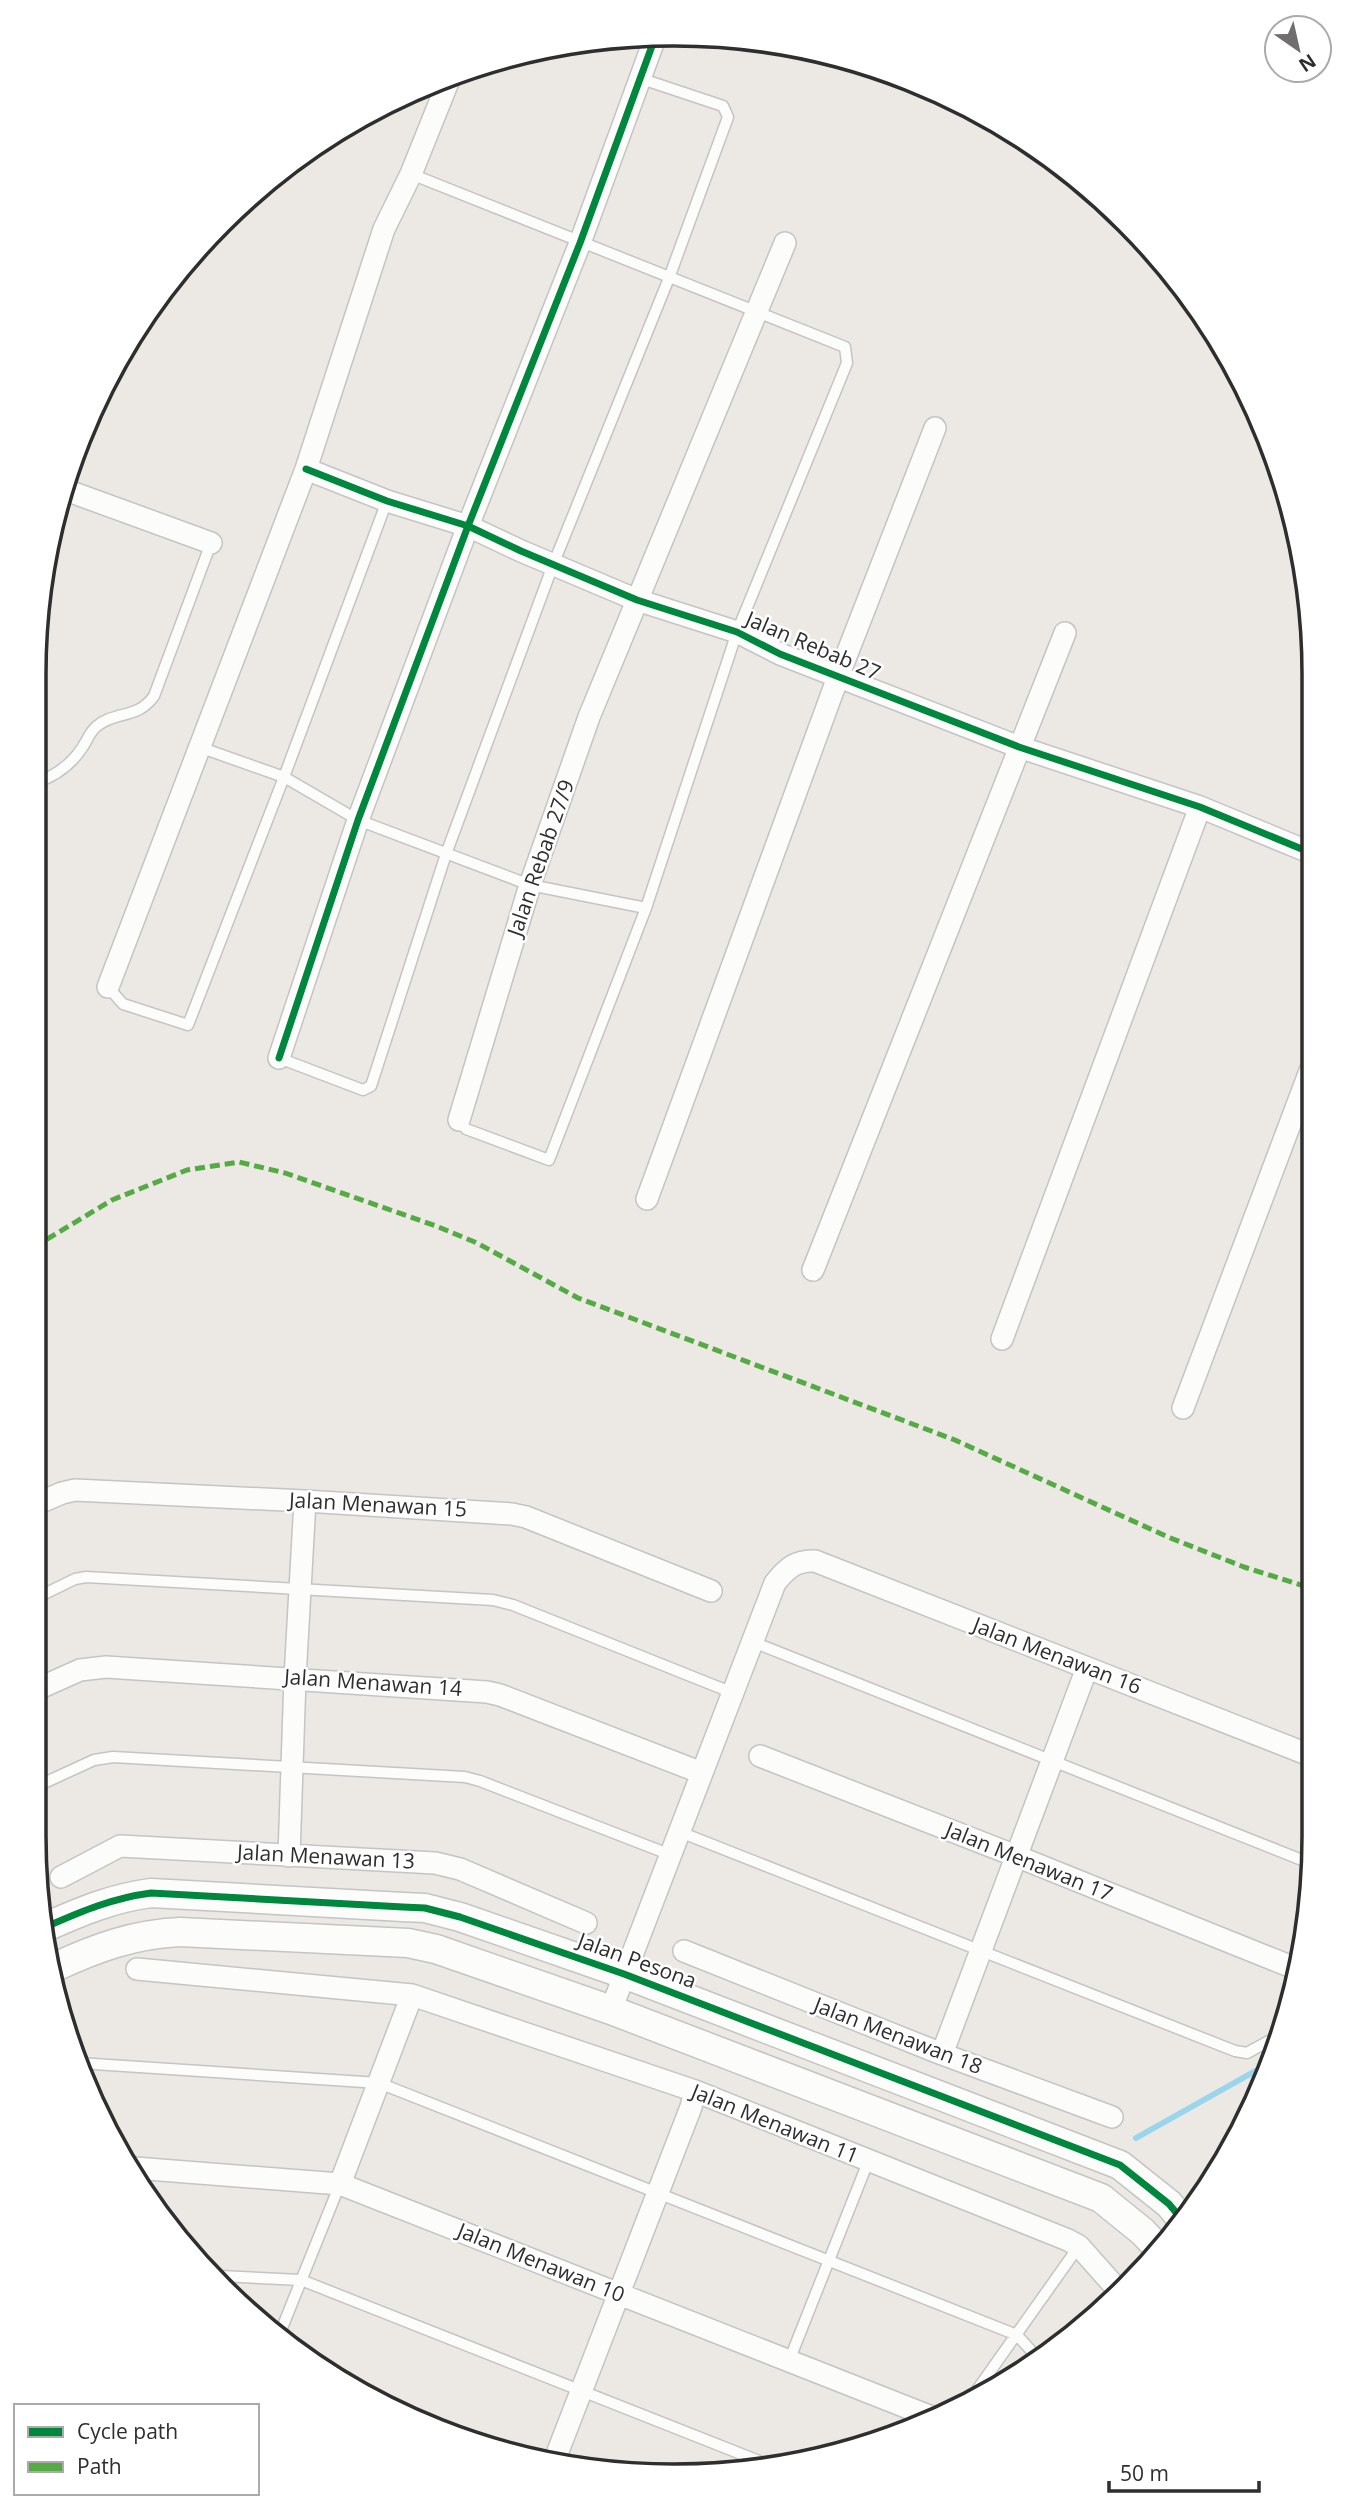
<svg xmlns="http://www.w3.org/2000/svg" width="1347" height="2509" font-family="'Open Sans',sans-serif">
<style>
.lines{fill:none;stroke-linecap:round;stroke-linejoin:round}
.stream{stroke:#99d6ec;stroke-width:6}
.lane-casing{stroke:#c5c4c5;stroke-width:13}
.street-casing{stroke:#c5c4c5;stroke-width:24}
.secondary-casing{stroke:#c5c4c5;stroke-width:31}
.lane{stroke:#fcfcfb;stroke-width:10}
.street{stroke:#fcfcfb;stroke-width:21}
.secondary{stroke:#fcfcfb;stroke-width:28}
.quiet{stroke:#54ab44;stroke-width:5;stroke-dasharray:10 5;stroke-linecap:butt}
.cycleway-casing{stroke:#fff;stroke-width:11}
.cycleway{stroke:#00873e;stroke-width:7}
.labels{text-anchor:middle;stroke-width:5;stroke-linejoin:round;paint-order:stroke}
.street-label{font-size:21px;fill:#2e2e2e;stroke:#fff}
.rim{fill:none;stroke:#2e2e2e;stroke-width:3.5}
</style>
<rect width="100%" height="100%" fill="#ece8e4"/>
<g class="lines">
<path class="stream" d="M1136 2138 1266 2065"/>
<g class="lane-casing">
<path id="lane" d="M411 174 845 347 847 363 737 632 646 908 549 1160 466 1129 459 1120
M199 747 284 777 358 820 530 885 646 908
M34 783C54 777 70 766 82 748 87 741 90 731 97 726 115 711 138 719 154 696L211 543
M108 987 123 1004 188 1025 284 777 387 501
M279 1058 363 1090 371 1086 446 854 553 565 669 278 728 117 723 106 639 78
M34 1599 75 1579 86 1577 493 1600 513 1605 733 1693
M753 1642 1312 1864
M33 1788 94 1760 113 1757 465 1777 480 1781 671 1855
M680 1832 1235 2051 1247 2053 1278 2036
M79 2063 379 2083 1017 2335 1035 2355
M220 2276 301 2280 764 2463
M280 2333 340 2184
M789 2361 868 2162
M977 2390 1079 2246"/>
</g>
<g class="street-casing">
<path id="street" d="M306 469 387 501 468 526 521 551 637 600 737 632 780 654 1019 747 1200 807 1309 852
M63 489 211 543
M108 987 306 469 384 229 411 174 450 77
M279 1058 358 820 468 526 580 243 656 35
M459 1120 530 885 589 717 785 243
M647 1199 838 677 935 428
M813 1270 1065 633
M1002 1339 1200 807
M1183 1408 1310 1071
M34 1505 62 1493 75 1490 305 1501 512 1514 526 1517 711 1591
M33 1691 80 1670 106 1667 487 1692 500 1695 702 1773
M760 1756 1016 1856 1297 1969
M289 1856 295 1678 305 1501
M61 1877 120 1846 435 1863 460 1869 586 1923
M684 1951 942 2054 1112 2117
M137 1969 412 1995 695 2091 1068 2240 1079 2246 1118 2290
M611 2010 775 1583C787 1568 796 1560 815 1561L1312 1756
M942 2054 1087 1668
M135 2168 340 2184 934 2418
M340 2184 412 1995
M555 2459 691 2107 695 2091"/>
</g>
<g class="secondary-casing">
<path id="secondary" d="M48 1926C82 1911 113 1898 151 1893L403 1907 425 1908 460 1917 624 1974 1120 2165 1169 2204 1179 2216
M55 1967C96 1948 134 1934 180 1932L408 1943 436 1949 611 2010 1101 2198 1143 2232 1155 2245"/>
</g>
<use href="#lane" class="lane"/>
<use href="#street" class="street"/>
<use href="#secondary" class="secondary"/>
<path class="quiet" d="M34 1247 112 1200 187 1170 239 1162 285 1173 436 1226 477 1243 578 1298 955 1440 1168 1537 1244 1567 1311 1588"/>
<g class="cycleway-casing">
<path id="cycleway" d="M306 469 387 501 468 526 521 551 637 600 737 632 780 654 1019 747 1200 807 1309 852
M279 1058 358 820 468 526 580 243 656 35
M48 1926C82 1911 113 1898 151 1893L403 1907 425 1908 460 1917 624 1974 1120 2165 1169 2204 1179 2216"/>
</g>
<use href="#cycleway" class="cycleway"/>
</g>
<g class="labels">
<g class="street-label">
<text transform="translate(813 646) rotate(23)" y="7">Jalan Rebab 27</text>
<text transform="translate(541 858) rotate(-71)" y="7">Jalan Rebab 27/9</text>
<text transform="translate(378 1505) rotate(3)" y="7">Jalan Menawan 15</text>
<text transform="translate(1057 1656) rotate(21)" y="7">Jalan Menawan 16</text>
<text transform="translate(373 1683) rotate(4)" y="7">Jalan Menawan 14</text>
<text transform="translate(326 1857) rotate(3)" y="7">Jalan Menawan 13</text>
<text transform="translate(1029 1862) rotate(22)" y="7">Jalan Menawan 17</text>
<text transform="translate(637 1961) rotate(20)" y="7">Jalan Pesona</text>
<text transform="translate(898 2036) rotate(21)" y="7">Jalan Menawan 18</text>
<text transform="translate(775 2124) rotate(22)" y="7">Jalan Menawan 11</text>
<text transform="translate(541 2263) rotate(22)" y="7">Jalan Menawan 10</text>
</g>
</g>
<path d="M0 0H1347V2509H0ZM674 46H674A628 628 0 0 1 1302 674V1836A628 628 0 0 1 674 2464H674A628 628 0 0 1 46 1836V674A628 628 0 0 1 674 46Z" fill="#fff" fill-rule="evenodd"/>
<path class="rim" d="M674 46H674A628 628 0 0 1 1302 674V1836A628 628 0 0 1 674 2464H674A628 628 0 0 1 46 1836V674A628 628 0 0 1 674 46Z"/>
<rect x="14" y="2404" width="245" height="91" fill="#ffffff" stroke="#ababab" stroke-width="2"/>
<rect x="28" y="2427" width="35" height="10" fill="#00873e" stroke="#ababab" stroke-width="2"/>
<text x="77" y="2439" font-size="21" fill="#2e2e2e">Cycle path</text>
<rect x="28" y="2462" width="35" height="10" fill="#54ab44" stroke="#ababab" stroke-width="2"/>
<text x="77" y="2474" font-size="21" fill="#2e2e2e">Path</text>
<g transform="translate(1298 49) rotate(146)"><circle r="33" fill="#ffffff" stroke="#ababab" stroke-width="2"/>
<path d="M0-5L12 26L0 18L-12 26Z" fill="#706f6e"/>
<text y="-10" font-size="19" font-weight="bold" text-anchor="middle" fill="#2e2e2e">N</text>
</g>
<path d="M1109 2481v10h150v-10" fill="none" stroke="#2e2e2e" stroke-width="3.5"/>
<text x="1120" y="2481" font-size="21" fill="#2e2e2e" stroke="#ffffff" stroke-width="5" paint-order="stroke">50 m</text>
</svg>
